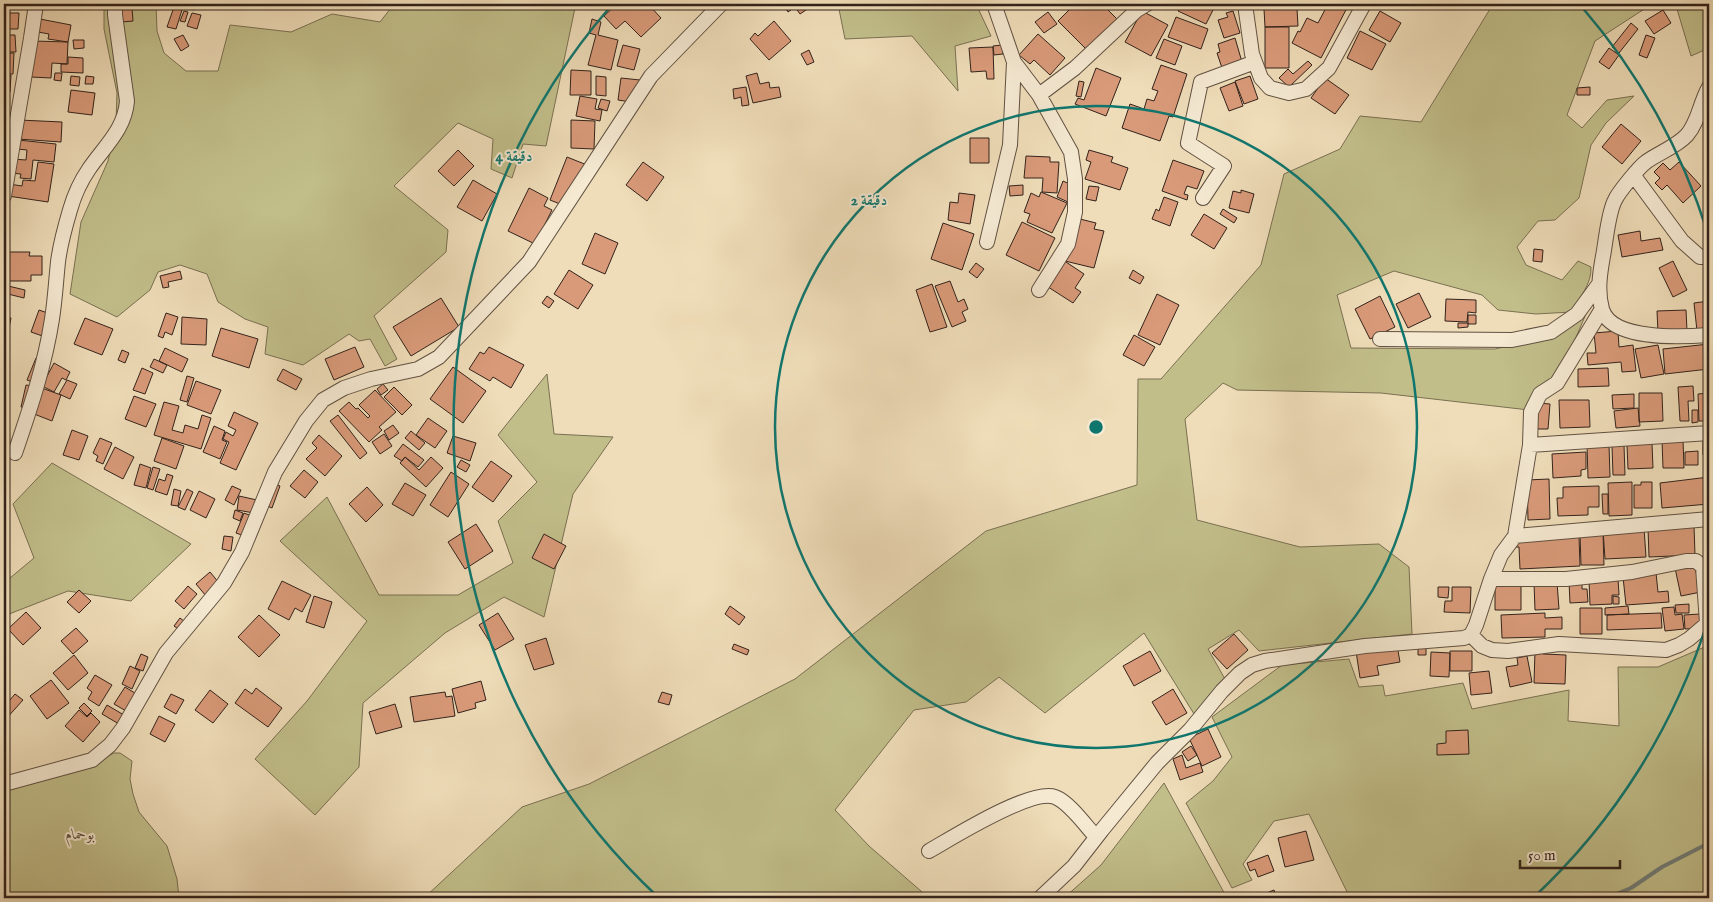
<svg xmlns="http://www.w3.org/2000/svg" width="1713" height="902" font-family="'IM FELL English',Amiri,serif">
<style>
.green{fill:#c1be8a;stroke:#7a7052}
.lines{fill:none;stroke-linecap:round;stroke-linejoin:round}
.stream{stroke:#727d78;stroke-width:4}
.building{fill:#d99a79;stroke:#32221b}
.street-casing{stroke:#615142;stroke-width:16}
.street{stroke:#f5e9d2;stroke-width:14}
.ring{fill:none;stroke:#0f766e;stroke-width:2.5}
.labels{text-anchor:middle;stroke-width:4;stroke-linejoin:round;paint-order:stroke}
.park-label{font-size:15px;font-style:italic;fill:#564937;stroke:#f5e9d2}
.centre{fill:#0f766e;stroke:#f5e9d2;stroke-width:2.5}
.ring-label{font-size:15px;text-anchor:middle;font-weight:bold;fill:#0f766e;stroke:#f5e9d2;stroke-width:4;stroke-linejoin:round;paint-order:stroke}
</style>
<rect width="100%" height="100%" fill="#efddb9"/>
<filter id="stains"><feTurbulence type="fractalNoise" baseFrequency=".004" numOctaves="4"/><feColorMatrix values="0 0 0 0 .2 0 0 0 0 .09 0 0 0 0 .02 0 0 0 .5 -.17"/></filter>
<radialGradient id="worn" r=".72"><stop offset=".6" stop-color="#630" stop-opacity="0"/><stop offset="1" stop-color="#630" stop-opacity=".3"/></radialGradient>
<path class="green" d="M104 4H156L157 31 164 53 186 71H218L230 25 291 32 332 14 380 22 394 4H482L485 8 500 4H572L575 8 546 146 523 144 512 178 491 169 493 139 458 123 394 186 448 230 446 252 374 316 397 359 385 366 370 339 359 341 349 334 303 365 265 354 268 327 245 319 218 302 207 274 180 265 158 272 150 290 117 317 70 294 81 222 108 161 116 123 117 93 104 29Z
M838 4H976L991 36 955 46 958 91 912 36 845 39Z
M1493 4H1652L1595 41 1567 115 1582 128 1607 100 1634 96 1606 123 1591 145 1579 198 1555 220 1538 221 1517 247 1526 265 1562 280 1578 261 1591 267C1592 284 1579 298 1571 312L1536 314 1498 310 1482 295 1394 271 1337 295 1351 348 1495 349 1529 341 1592 300 1568 356 1529 410 1381 393 1237 390 1223 383 1185 419 1197 520 1300 547 1379 544 1409 567 1412 634 1259 651 1239 630 1208 649 1225 679 1194 714 1144 633 1045 713 999 677 966 702 914 710 835 810 869 846 929 898H424L522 807 589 784 795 679 986 531 1137 485 1138 379H1161L1261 265 1284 174 1340 149 1360 116 1421 122Z
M1653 4H1709V48L1691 56 1677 9Z
M547 374 554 434 613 437 573 494 544 617 504 597 445 633 363 703 359 767 315 815 255 759 307 701 367 621 280 541 327 497 379 595H458L513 563 498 521 537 482 498 435Z
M52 463 191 544 131 601 68 591 4 616V583L34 558 13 504Z
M1707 646 1709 652V898H1350L1309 814 1274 821 1243 864 1252 880 1232 888 1186 803 1213 781 1232 757 1212 717 1282 665 1349 659 1359 687 1383 685 1385 696 1463 683 1472 709 1569 690 1568 721 1619 726 1618 667H1658Z
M114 753H120L132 761 130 779 133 794 139 812 167 846 177 879 179 898H4V856L6 855 4 851V790L80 770Z
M1164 783 1227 898H1064L1101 865Z"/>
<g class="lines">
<path class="stream" d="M1607 898 1631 888 1662 867 1709 843"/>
</g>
<path class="building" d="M179 4H196L194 10Z
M249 4H265L263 9Z
M617 4H648L661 18 641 37 625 21 616 29 604 16Z
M783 4H815L800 14 795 7 788 12Z
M1075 4H1102L1119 21 1088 51 1058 21Z
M1181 4H1216L1206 24 1178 11Z
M1298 4H1320V7H1298Z
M1328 4H1349L1321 58 1292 43 1298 31 1300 32 1307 18 1318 23Z
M174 7 182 10 176 29 167 27Z
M132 8 133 21 122 22 121 10Z
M1264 9H1297L1298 26 1265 27Z
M1663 10 1671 23 1654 34 1645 21Z
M184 11 188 12 185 22 180 21Z
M1142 11 1168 25 1151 56 1125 42Z
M1233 11 1240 33 1224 38 1218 20 1228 17 1226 13Z
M1380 11 1401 23 1390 42 1369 30Z
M1048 12 1057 24 1044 33 1035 22Z
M6 13H19L18 29H4V14Z
M192 13 201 15 197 29 187 26Z
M1176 17 1208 29 1201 49 1168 37Z
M40 19 71 25 68 42 48 39 49 34 38 32Z
M592 19 601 22 598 35 618 40 611 70 588 65 596 35 589 33Z
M774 21 791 41 769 60 750 39 755 33 758 36Z
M1631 23 1638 29 1619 53 1612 47Z
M1265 27H1289V68H1265Z
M1360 31 1386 44 1372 70 1347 58Z
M4 34H8L6 53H14L13 74H4Z
M1038 34 1065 58 1050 75 1034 60 1030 64 1019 55Z
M8 35H15L16 52H8Z
M183 35 189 46 181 51 174 39Z
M1646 35 1655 38 1647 58 1639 55Z
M1235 38 1242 62 1222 68 1217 53 1220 52 1218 44Z
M1164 39 1182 46 1175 65 1156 58Z
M73 40H84V48L74 49Z
M33 41 68 42 67 64 52 63 51 78 31 77Z
M623 45 640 49 634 70 617 66Z
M1002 45 1003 54 994 55 993 46Z
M993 47 994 79H987L986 71 971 72 969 48Z
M1609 48 1619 55 1609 69 1599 62Z
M809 50 814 62 807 65 801 54Z
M68 57 83 58V73L61 72V64H68Z
M1308 61 1312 65 1289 87 1279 78 1288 69 1293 74Z
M1161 65 1187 74 1173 117 1169 116 1160 141 1122 128 1130 104 1144 109 1147 99 1154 101 1158 91 1152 89Z
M1096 68 1121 78 1106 116 1075 104 1078 98 1084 100Z
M571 70 591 71V95H570Z
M55 73H62L61 81 54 80Z
M757 73 760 84 769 82 770 88 779 87 781 97 753 103 746 76Z
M4 75H11L10 92H4Z
M71 76 80 77 79 86 70 85Z
M86 76 94 77 93 84H85Z
M596 76 606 77V96L596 95Z
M1250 76 1258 99 1244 104 1235 81Z
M621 78 640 80 637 103 618 100Z
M1325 78 1349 95 1335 114 1311 98Z
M1079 81 1084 82 1081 97 1076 96Z
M1235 82 1243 106 1229 111 1220 88Z
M746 87 749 105 742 106 741 97 734 99 733 89Z
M1590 87V95H1577V88Z
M71 90 95 93 92 115 68 112Z
M580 96 597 99 595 109 602 110 600 121 576 116Z
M601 99 610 101 607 111 598 108Z
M19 120 62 122 61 142 18 139Z
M571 120 595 121 594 149 571 148Z
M1621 124 1641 141 1622 164 1602 147Z
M970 138H989V163H970Z
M18 140 56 144 54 162 33 160 31 179 20 178 21 174 10 173 12 159 26 160 27 150 17 149Z
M458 150 474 166 454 186 438 171Z
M1089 150 1113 157 1111 162 1128 168 1120 190 1085 179 1091 162 1086 160Z
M1026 156 1050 157V162H1059L1057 193 1042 192 1043 178H1024Z
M567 157 587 165 570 208 550 200Z
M1173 160 1204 171 1197 189 1187 186 1184 194 1188 195 1187 200 1162 191Z
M38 162 54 164 48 202 8 196 9 184 22 186 23 180 35 181Z
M643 162 664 177 647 201 626 185Z
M1679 162 1701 186 1683 203 1667 185 1662 190 1655 183 1660 178 1654 172 1663 163 1670 170Z
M473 180 497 194 482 221 457 207Z
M1063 181 1074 186 1068 202 1057 197Z
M1023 185V195L1010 196 1009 186Z
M1089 186 1099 187 1096 201 1086 199Z
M529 188 548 198 544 206 552 210 535 244 508 231Z
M1241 190 1254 194 1249 213 1229 208 1233 191 1241 193Z
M1041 192 1067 203 1052 233 1027 222 1030 214 1024 212 1031 193 1039 197Z
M959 193 975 195 970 224 948 220 950 202 958 203Z
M1164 197 1178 202 1170 226 1152 219 1156 209 1159 211Z
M1223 209 1237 218 1234 223 1220 214Z
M1204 214 1227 228 1214 249 1191 235Z
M1076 218 1096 223 1094 229 1104 231 1094 268 1065 261Z
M1022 222 1055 238 1039 271 1006 255Z
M943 223 974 234 962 270 931 259Z
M1640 231 1641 241 1660 238 1663 250 1622 257 1618 235Z
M595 233 618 243 605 274 582 264Z
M1534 249 1543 250 1542 262 1533 261Z
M4 252H30L29 256H42V275H31V281H4Z
M1063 260 1084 274 1075 288 1081 292 1073 303 1045 285Z
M1673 261 1687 290 1673 297 1659 268Z
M976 263 984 269 977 278 969 272Z
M569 270 593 285 578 309 554 294Z
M1133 270 1144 277 1140 284 1129 278Z
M180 271 182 279 168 282 169 287 163 288 160 276Z
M950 281 958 302 964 299 968 309 962 312 966 321 952 327 935 286Z
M932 284 947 327 930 332 916 290Z
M4 285 25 290 24 298 4 293Z
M1419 293 1431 317 1408 328 1396 304Z
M1157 294 1179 305 1160 345 1138 335Z
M547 296 554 301 549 308 542 303Z
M1380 296 1395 327 1370 339 1355 309Z
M441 298 459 327 411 356 393 327Z
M1446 299 1476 300V313L1468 312 1467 322 1445 321Z
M1709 301V330L1697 331 1694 303Z
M39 310 59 317 51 339 31 332Z
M1686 310 1687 331 1658 332 1657 311Z
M166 313 178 317 172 335 165 332 163 338 158 336Z
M1468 315H1476V324H1468Z
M4 317 11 318 7 338 4 337Z
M182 317 207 319 206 345 181 344Z
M85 318 113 329 102 355 74 344Z
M1458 323H1468V327L1458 328Z
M221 328 258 339 249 368 212 356Z
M1618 331 1619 347 1633 345 1636 371 1622 372 1621 362 1588 365 1587 353H1596L1594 333Z
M1134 335 1155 347 1144 366 1123 355Z
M1709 344V369L1665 374 1663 349Z
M1658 345 1664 374 1641 378 1635 349Z
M355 347 364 367 334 380 325 359Z
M489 347 524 365 511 388 493 377 490 381 469 369 480 352 484 354Z
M165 348 188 359 182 372 159 361Z
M122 350 129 353 125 363 118 360Z
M36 358 50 363 40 385 27 380Z
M154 359 167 365 163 373 150 367Z
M54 363 70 372 66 380 62 378 54 392 42 386Z
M453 367 486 391 463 423 430 399Z
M142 368 153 373 145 394 133 390Z
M1608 368 1609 386 1578 387V369Z
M283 369 302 379 296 390 277 380Z
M187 376 194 378 187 402 180 400Z
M67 380 77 384 70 399 59 394Z
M196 381 221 390 211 414 187 405Z
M383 384 388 390 381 395 377 389Z
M26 385 34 386 30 409 21 407Z
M1693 386 1694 401H1688L1689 421H1680L1678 387Z
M39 387 61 395 52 421 29 412Z
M394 387 412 405 402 415 384 397Z
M375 390 396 412 379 427 382 430 369 442 339 411 349 402 356 409 358 408 368 418 370 416 359 405Z
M1639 393H1662L1663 421 1639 422Z
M1709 393V421H1699L1698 394Z
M1634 394V408L1613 409 1612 395Z
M134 396 156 404 146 427 125 419Z
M1559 400H1589L1590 427 1560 428Z
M164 402 179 406 172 430 183 433 185 425 198 429 202 415 211 418 201 449 154 435Z
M1537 403 1550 404 1548 429H1536Z
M1638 408 1640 426 1616 428 1614 411Z
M1692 410H1698V422L1692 423Z
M234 412 258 423 236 470 220 463 229 442 223 439 226 432 233 436 236 430 228 426Z
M338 415 367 453 360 459 330 421Z
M428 418 447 431 435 448 416 435Z
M393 425 399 433 389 440 384 431Z
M214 426 225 431 222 440 227 442 220 459 203 452Z
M72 430 88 436 79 460 63 455Z
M411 431 425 443 419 450 405 438Z
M384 434 392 446 380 454 372 442Z
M319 435 342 456 325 476 306 459 317 448 312 443Z
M453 436 476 443 470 461 447 453Z
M100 438 112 443 103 464 96 461 98 456 93 453Z
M162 438 184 446 176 469 154 461Z
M1703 438H1709V464L1708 455H1703Z
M1662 440H1683L1684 468H1663Z
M403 444 424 460 418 467 405 457 402 461 394 456Z
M1652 444 1653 468 1628 469 1627 445Z
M1609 445 1610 477 1588 478 1587 446Z
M1624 445 1625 475H1613L1612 446Z
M115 447 134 457 123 479 104 469Z
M1698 451V465H1685V452Z
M1586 452V469L1581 470V476L1553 478 1552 454Z
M405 457 419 470 431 457 443 468 426 487 400 463Z
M461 460 470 465 466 472 457 467Z
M491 461 512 476 493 502 472 487Z
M140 464 151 468 146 488 134 485Z
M153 467 160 469 153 490 147 488Z
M304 470 318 482 305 498 290 486Z
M451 472 469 484 448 517 430 505Z
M167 474 173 476 167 495 155 491 159 479 165 481Z
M1709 477V504L1662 508 1660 483Z
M1549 479 1550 519 1528 520 1527 480Z
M1632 482V515L1609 516 1608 483Z
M1641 482H1652V508H1634V485H1641Z
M273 483 280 486 272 508 265 505Z
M405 483 426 495 413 516 392 504Z
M232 486 241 490 234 505 225 500Z
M1599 486V507H1588V515L1558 516 1557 498H1563V487Z
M367 487 383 505 366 522 349 504Z
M174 489 181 491 178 506 171 505Z
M187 489 193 492 185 510 178 507Z
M199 491 215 499 206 518 190 510Z
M1602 494H1608V514H1603Z
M239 496 257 500 254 513 237 510Z
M235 510 243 513 240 521 233 518Z
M244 513 257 518 250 538 236 533Z
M476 524 493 551 465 569 448 542Z
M1694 526 1695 555 1649 557 1648 528Z
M1644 528 1646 557 1605 559 1603 530Z
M1580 533H1603L1604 565H1581Z
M544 534 566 546 554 569 532 558Z
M224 536 233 537 231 551 222 549Z
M1579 536 1580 566 1520 569 1519 547H1516V539Z
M1694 564 1701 592 1681 596 1675 568Z
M210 572 220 584 206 596 196 584Z
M1656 573 1658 592 1668 591 1669 602 1626 605 1623 577Z
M1618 578 1619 595H1612V604L1590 605 1589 580Z
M282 581 311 595 302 612 295 608 289 620 268 609Z
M1557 582 1559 609 1535 610 1534 583Z
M1569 582H1582V589H1587L1588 602 1570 603Z
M1495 584 1521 585V610H1495Z
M188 586 197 594 184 609 175 601Z
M1438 587H1449L1448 598 1438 597Z
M1452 587H1471L1470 613 1444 612 1445 601H1452Z
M79 590 91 601 79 613 67 602Z
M314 596 332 602 324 628 306 622Z
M1613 596 1619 597V604H1613Z
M1689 604V613H1676L1675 605Z
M730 606 745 617 739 625 725 614Z
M1628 606 1629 614 1605 615V608Z
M1674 607 1675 615 1682 614 1684 629 1665 631 1662 608Z
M1580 608H1602V634H1580Z
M26 612 41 628 23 645 8 629Z
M498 613 514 639 495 650 479 625Z
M1545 613V618L1562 617V629H1545V637L1502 638 1501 615Z
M1661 613 1662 628 1607 630V615Z
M1700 614 1701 628 1685 629 1684 615Z
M259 615 280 635 259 657 238 637Z
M180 618 190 626 184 633 174 626Z
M76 628 88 641 73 654 61 641Z
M1234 634 1248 650 1227 669 1212 653Z
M546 638 554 664 534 670 525 645Z
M734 644 749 650 747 655 732 649Z
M1397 645 1400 662 1377 666 1379 675 1360 678 1356 651Z
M1418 645H1426V655H1418Z
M1150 651 1161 671 1134 686 1123 666Z
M1450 651H1472V671H1450Z
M1535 651H1544L1543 654 1566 655 1565 684 1534 683Z
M1431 652 1450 653 1449 677 1430 676Z
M141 654 148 657 143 671 135 668Z
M74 655 88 673 68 690 53 673Z
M1527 656 1532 682 1510 687 1506 667 1518 665 1517 658Z
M130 666 140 671 132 689 122 684Z
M1489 671 1492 693 1471 695 1469 673Z
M95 675 112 685 99 706 88 699 92 692 87 688Z
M51 680 69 703 47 719 30 696Z
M481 681 486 700 475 703 476 708 458 713 452 689Z
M125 687 143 698 133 715 114 704Z
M256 688 282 708 268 727 235 703 245 689 252 694Z
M1173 689 1187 713 1166 725 1152 702Z
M210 690 228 704 213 723 195 710Z
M445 692 446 697 452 696 455 716 414 722 410 697Z
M662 692 672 695 669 705 658 702Z
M15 694 23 700 5 720 4 707Z
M171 694 184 700 176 714 164 707Z
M84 703 92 711 87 716 79 708Z
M395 704 402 727 376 734 369 712Z
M107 705 129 718 124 727 102 714Z
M79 710 87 717 91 713 100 722 83 742 65 726Z
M159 716 175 724 165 742 150 734Z
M1208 729 1221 757 1202 766 1189 738Z
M1468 730 1469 754 1437 755V744L1446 743V731Z
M1191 746 1197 755 1188 761 1182 752Z
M1182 755 1186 768 1200 763 1203 772 1180 780 1173 759Z
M1306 831 1314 860 1285 867 1278 838Z
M1268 855 1274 871 1258 877 1255 869 1250 871 1247 863Z
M1274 890 1277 898H1254Z"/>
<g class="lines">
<g class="street-casing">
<path id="street" d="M994 4 1014 62 1039 95 1071 152 1075 179V212L1068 244 1039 290
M1245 4 1252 54 1261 78 1270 88 1289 93 1306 89 1329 68 1364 4
M1709 87C1700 102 1699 121 1687 135 1676 147 1658 153 1646 162 1639 167 1618 193 1615 200 1608 213 1606 241 1603 256 1600 273 1597 291 1602 309 1611 341 1683 337 1709 335
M1039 95 1075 68 1137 10 1147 4
M1634 176 1682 241 1700 257H1709
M4 196 31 38 36 4
M1203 198 1224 166 1188 143 1201 82 1255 62
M987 242 1010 145 1014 62
M1380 339 1512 340 1551 332 1577 314 1599 284
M1530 445 1709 433
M15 453C30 409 45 365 52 319 55 300 56 281 58 262 60 245 65 227 70 210 74 196 80 182 89 169 104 147 125 129 127 101L115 15V4
M1515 536 1709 519
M1491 579H1566L1632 572 1686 561H1696L1703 567 1707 623
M1471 635 1482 646 1492 650 1508 651 1559 644 1666 650 1679 645 1689 639 1709 622
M4 784 92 760 110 745 123 728 166 653 224 583 242 552 275 472 306 421 323 400 344 388 371 379 418 369 439 357 529 262 651 76 721 4
M929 851C952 838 1031 788 1055 797 1069 802 1086 826 1096 837
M1040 898 1074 866 1102 830 1157 763 1190 730 1222 691 1240 673 1252 665 1265 661 1365 646 1464 638 1471 635 1476 625 1491 579 1501 555 1515 536 1530 445 1531 412 1540 394 1557 383 1602 309"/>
</g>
<use href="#street" class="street"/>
</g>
<g class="ring">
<circle cx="1096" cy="427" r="321"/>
<path d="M1708 620A642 642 0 0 1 1534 897M658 897A642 642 0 0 1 611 6M1581 6A642 642 0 0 1 1708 234"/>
</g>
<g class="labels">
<g class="park-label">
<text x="80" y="839">بوحمام</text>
</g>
</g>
<circle cx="1096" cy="427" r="8" class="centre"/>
<g class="ring-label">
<text x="514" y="161">4 دقيقة</text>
<text x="869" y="205">2 دقيقة</text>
</g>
<rect width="1713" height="902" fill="none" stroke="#efddb9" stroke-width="20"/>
<rect x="5" y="5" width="1703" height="892" fill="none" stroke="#32221b" stroke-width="2.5"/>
<rect x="10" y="10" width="1693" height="882" fill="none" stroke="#32221b"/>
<path d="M1520 860v8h100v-8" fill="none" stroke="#32221b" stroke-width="2.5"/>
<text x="1528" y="860" font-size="15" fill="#32221b" stroke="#f5e9d2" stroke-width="4" paint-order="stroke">50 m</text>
<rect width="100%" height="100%" filter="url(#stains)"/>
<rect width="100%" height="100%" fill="url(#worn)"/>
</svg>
